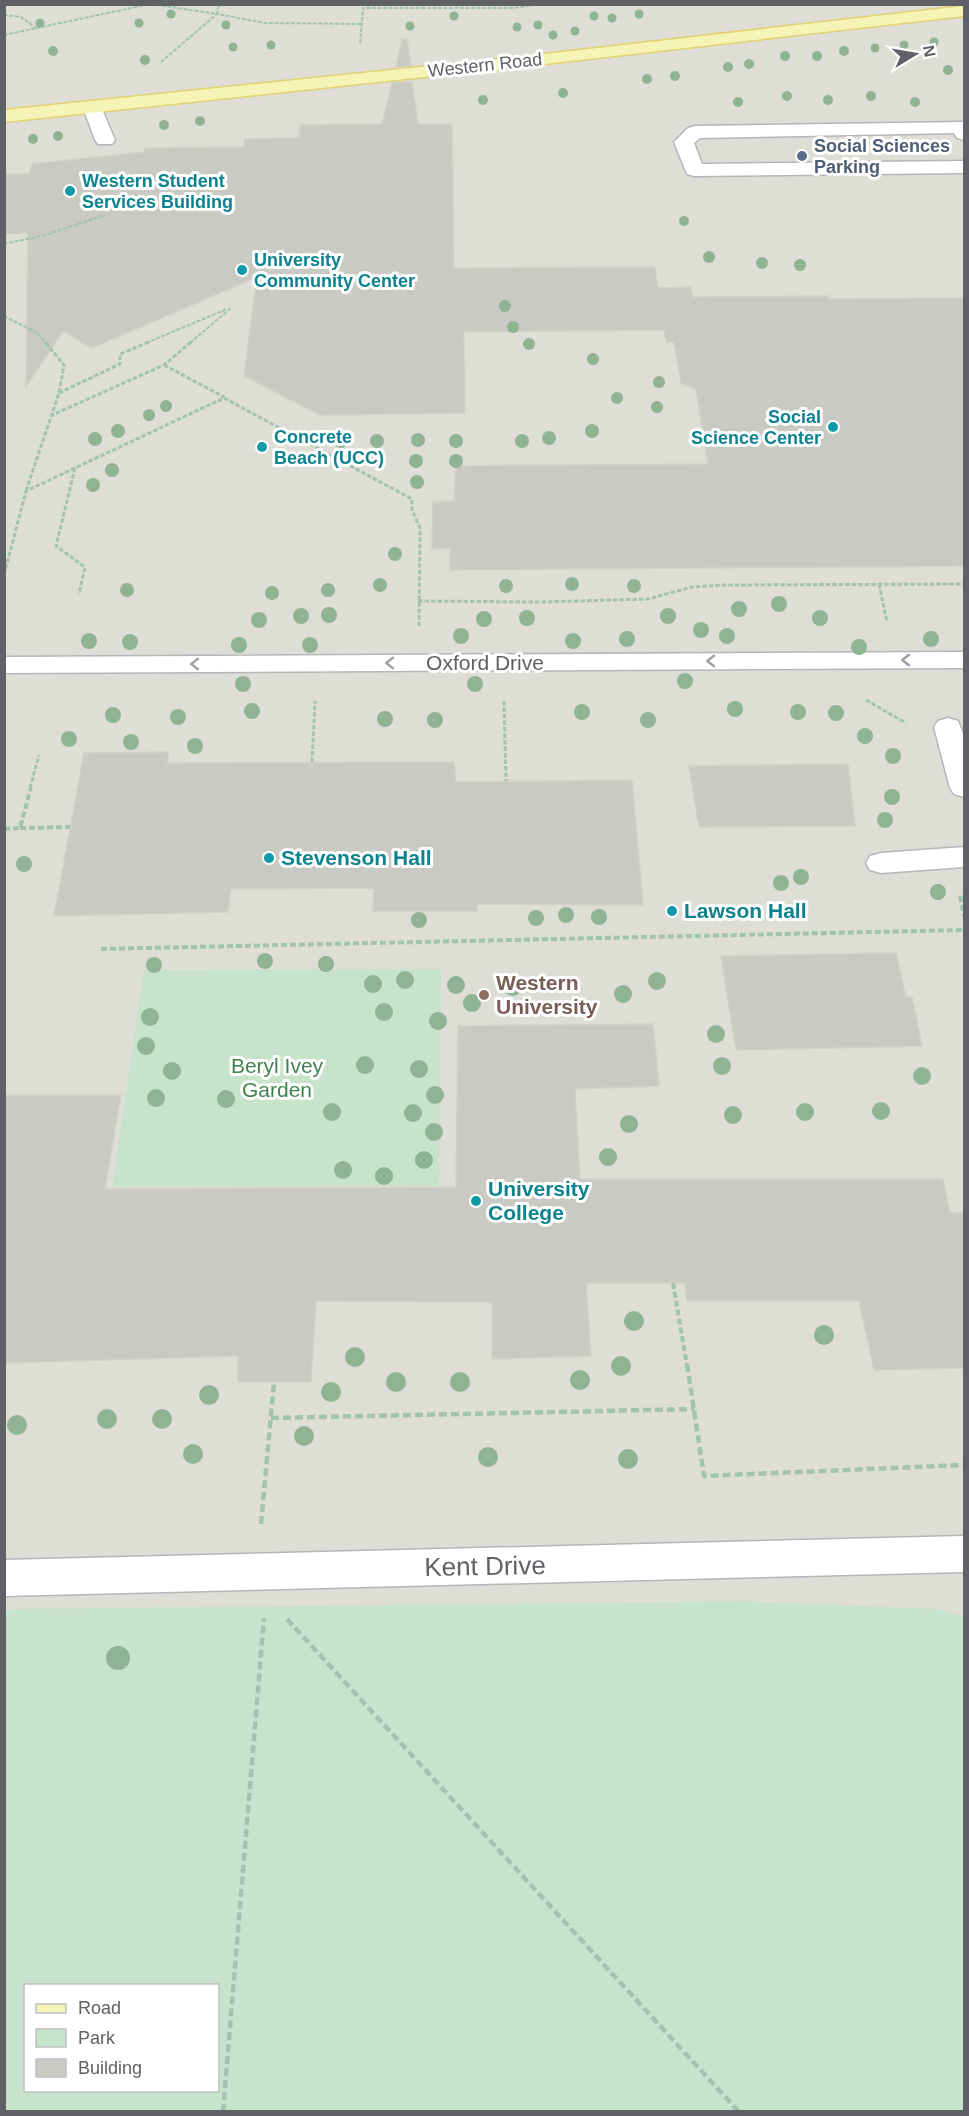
<svg xmlns="http://www.w3.org/2000/svg" width="969" height="2116" font-family="Helvetica,sans-serif">
<style>
.education{fill:#dfded6;fill-rule:evenodd}
.green{fill:#c7e3cb;fill-rule:evenodd}
.building{fill:#cacac4;stroke:#d3d1c6;stroke-width:1.5}
.lines{fill:none;stroke-linecap:round;stroke-linejoin:round}
.minor-casing{stroke:#b4b6ba;stroke-width:3}
.major-casing{stroke:#e1d16f;stroke-width:3}
.path-far3{stroke:#a1c3b0;stroke-width:2;stroke-dasharray:4 1.5;stroke-linecap:butt}
.path-far2{stroke:#a1c3b0;stroke-width:3;stroke-dasharray:4.5 2;stroke-linecap:butt}
.path-far1{stroke:#a1c3b0;stroke-width:4;stroke-dasharray:6 3;stroke-linecap:butt}
.path{stroke:#a1c3b0;stroke-width:4.5;stroke-dasharray:8 4;stroke-linecap:butt}
.minor{fill:#fff;fill-rule:evenodd}
.major{fill:#f5f4b6;fill-rule:evenodd}
.tree{fill:#8fb393}
.oneway{stroke:#9fa0a3}
.service-dot{fill:#5c6f8a;stroke:#fff;stroke-width:2}
.culture-dot{fill:#0f9aa8;stroke:#fff;stroke-width:2}
.education-dot{fill:#8d6e63;stroke:#fff;stroke-width:2}
.labels{text-anchor:middle;stroke-width:6;stroke-linejoin:round;paint-order:stroke}
.far-street-label{font-size:18px;fill:#5f6166;stroke:#fff}
.far-service-label{font-size:18px;font-weight:bold;fill:#4e5e75;stroke:#fff;text-anchor:start}
.far-culture-label{font-size:18px;font-weight:bold;fill:#0d838f;stroke:#fff;text-anchor:start}
.street-label{font-size:21px;fill:#5f6166;stroke:#fff}
.culture-label{font-size:21px;font-weight:bold;fill:#0d838f;stroke:#fff;text-anchor:start}
.education-label{font-size:21px;font-weight:bold;fill:#785e54;stroke:#fff;text-anchor:start}
.park-label{font-size:21px;fill:#41824e;stroke:#fff}
.near-street-label{font-size:26px;fill:#5f6166;stroke:#fff}
</style>
<rect width="100%" height="100%" fill="#efeee7"/>
<path class="education" d="M5 5H964V2111L5 2112ZM26 1986H218V2090H26Z"/>
<path class="green" d="M441 969 439 1186 112 1187 144 970Z
M747 1601 939 1609 964 1617V2111H5V1612L14 1609ZM26 1986H218V2090H26Z"/>
<path class="building" d="M402 39H407L411 66 396 67Z
M412 81 418 124H452L454 268 655 267 658 288 691 287 693 297 828 296 829 299 964 298V566L450 570V548L432 549 433 502 454 501 456 466 708 464 696 390 681 383 674 342H666L664 330 464 332 465 413 320 415 244 376 257 277 92 348 63 331 26 387 28 233 4 234V174H29L32 164 144 152 145 148 244 147 245 139 299 138 300 125 382 124 392 83Z
M169 752 167 763 454 762 456 782 632 780 643 905 477 904V911H373L374 888 231 889 228 912 54 916 84 753Z
M848 764 855 826 699 827 689 766Z
M896 953 906 997H912L922 1046 736 1050 721 956Z
M653 1024 659 1086 575 1089 580 1179H943L950 1213H964V1368L874 1370 859 1301H687L685 1283H586L591 1356 492 1359V1302L316 1301 311 1382H238V1356L4 1363V1095H121L105 1189 456 1187 458 1026Z"/>
<g class="lines">
<g class="minor-casing">
<path id="minor" d="M92 101 99 103 101 107 115 140 112 144H98L95 140 83 107 85 103Z
M964 122V140L957 138 954 133 700 138 694 143 702 164 964 161V173L694 176 687 174 674 142 688 128 695 126Z
M964 652V668L4 673V657Z
M948 718 958 721 964 736V797L954 794 950 788 934 727 938 721Z
M964 847V867L881 873 870 870 866 863 870 856 881 853Z
M964 1536V1572L4 1596V1560Z"/>
</g>
<g class="major-casing">
<path id="major" d="M964 6V16L527 66 4 122V110L527 56Z"/>
</g>
<path class="path-far3" d="M151 4 217 14 219 4
M4 15 21 17 36 28
M4 35 150 4
M360 43 363 8H514L540 4
M161 62 217 14 265 23 361 24
M4 244 45 235 105 215
M4 316 37 333 46 343
M146 343 227 309
M190 343 231 308"/>
<path class="path-far2" d="M164 365 224 397
M59 393 120 364V354L149 342
M50 416 164 365 191 342
M75 468 56 546 85 567 79 594
M26 491 59 393 64 365 45 342
M4 575 26 491 224 398 412 499V510L420 528 419 626
M879 584 887 622
M418 601 541 602 648 599 692 587 724 585 964 584
M866 700 906 723
M504 701 506 781
M312 762 315 701
M30 788 39 755"/>
<path class="path-far1" d="M20 828 70 827
M4 829 20 828 31 787
M960 896 964 916
M101 949 964 930
M673 1283 687 1366"/>
<path class="path" d="M687 1364 704 1476 964 1465
M271 1418 695 1409
M261 1524 274 1382
M287 1619 739 2112
M223 2112 264 1618"/>
<use href="#minor" class="minor"/>
<use href="#major" class="major"/>
</g>
<g class="tree">
<circle cx="171" cy="14" r="4.5"/>
<circle cx="639" cy="14" r="4.5"/>
<circle cx="454" cy="16" r="4.5"/>
<circle cx="594" cy="16" r="4.5"/>
<circle cx="612" cy="18" r="4.5"/>
<circle cx="40" cy="23" r="4.5"/>
<circle cx="139" cy="23" r="4.5"/>
<circle cx="226" cy="25" r="4.5"/>
<circle cx="538" cy="25" r="4.5"/>
<circle cx="410" cy="26" r="4.5"/>
<circle cx="517" cy="27" r="4.5"/>
<circle cx="575" cy="31" r="4.5"/>
<circle cx="553" cy="35" r="4.5"/>
<circle cx="934" cy="42" r="4.5"/>
<circle cx="271" cy="45" r="4.5"/>
<circle cx="904" cy="45" r="4.5"/>
<circle cx="233" cy="47" r="4.5"/>
<circle cx="875" cy="48" r="4.5"/>
<circle cx="53" cy="51" r="5"/>
<circle cx="844" cy="51" r="5"/>
<circle cx="785" cy="56" r="5"/>
<circle cx="817" cy="56" r="5"/>
<circle cx="145" cy="60" r="5"/>
<circle cx="749" cy="64" r="5"/>
<circle cx="728" cy="67" r="5"/>
<circle cx="948" cy="70" r="5"/>
<circle cx="675" cy="76" r="5"/>
<circle cx="647" cy="79" r="5"/>
<circle cx="563" cy="93" r="5"/>
<circle cx="787" cy="96" r="5"/>
<circle cx="871" cy="96" r="5"/>
<circle cx="483" cy="100" r="5"/>
<circle cx="828" cy="100" r="5"/>
<circle cx="738" cy="102" r="5"/>
<circle cx="915" cy="102" r="5"/>
<circle cx="200" cy="121" r="5"/>
<circle cx="164" cy="125" r="5"/>
<circle cx="58" cy="136" r="5"/>
<circle cx="33" cy="139" r="5"/>
<circle cx="684" cy="221" r="5"/>
<circle cx="709" cy="257" r="6"/>
<circle cx="762" cy="263" r="6"/>
<circle cx="800" cy="265" r="6"/>
<circle cx="505" cy="306" r="6"/>
<circle cx="513" cy="327" r="6"/>
<circle cx="529" cy="344" r="6"/>
<circle cx="593" cy="359" r="6"/>
<circle cx="659" cy="382" r="6"/>
<circle cx="617" cy="398" r="6"/>
<circle cx="166" cy="406" r="6"/>
<circle cx="657" cy="407" r="6"/>
<circle cx="149" cy="415" r="6"/>
<circle cx="118" cy="431" r="7"/>
<circle cx="592" cy="431" r="7"/>
<circle cx="549" cy="438" r="7"/>
<circle cx="95" cy="439" r="7"/>
<circle cx="418" cy="440" r="7"/>
<circle cx="341" cy="441" r="7"/>
<circle cx="377" cy="441" r="7"/>
<circle cx="456" cy="441" r="7"/>
<circle cx="522" cy="441" r="7"/>
<circle cx="378" cy="461" r="7"/>
<circle cx="416" cy="461" r="7"/>
<circle cx="456" cy="461" r="7"/>
<circle cx="112" cy="470" r="7"/>
<circle cx="417" cy="482" r="7"/>
<circle cx="93" cy="485" r="7"/>
<circle cx="395" cy="554" r="7"/>
<circle cx="572" cy="584" r="7"/>
<circle cx="380" cy="585" r="7"/>
<circle cx="506" cy="586" r="7"/>
<circle cx="634" cy="586" r="7"/>
<circle cx="127" cy="590" r="7"/>
<circle cx="328" cy="590" r="7"/>
<circle cx="272" cy="593" r="7"/>
<circle cx="779" cy="604" r="8"/>
<circle cx="739" cy="609" r="8"/>
<circle cx="329" cy="615" r="8"/>
<circle cx="301" cy="616" r="8"/>
<circle cx="668" cy="616" r="8"/>
<circle cx="527" cy="618" r="8"/>
<circle cx="820" cy="618" r="8"/>
<circle cx="484" cy="619" r="8"/>
<circle cx="259" cy="620" r="8"/>
<circle cx="701" cy="630" r="8"/>
<circle cx="461" cy="636" r="8"/>
<circle cx="727" cy="636" r="8"/>
<circle cx="627" cy="639" r="8"/>
<circle cx="931" cy="639" r="8"/>
<circle cx="89" cy="641" r="8"/>
<circle cx="573" cy="641" r="8"/>
<circle cx="130" cy="642" r="8"/>
<circle cx="239" cy="645" r="8"/>
<circle cx="310" cy="645" r="8"/>
<circle cx="859" cy="647" r="8"/>
<circle cx="685" cy="681" r="8"/>
<circle cx="243" cy="684" r="8"/>
<circle cx="475" cy="684" r="8"/>
<circle cx="735" cy="709" r="8"/>
<circle cx="252" cy="711" r="8"/>
<circle cx="582" cy="712" r="8"/>
<circle cx="798" cy="712" r="8"/>
<circle cx="836" cy="713" r="8"/>
<circle cx="113" cy="715" r="8"/>
<circle cx="178" cy="717" r="8"/>
<circle cx="385" cy="719" r="8"/>
<circle cx="435" cy="720" r="8"/>
<circle cx="648" cy="720" r="8"/>
<circle cx="865" cy="736" r="8"/>
<circle cx="69" cy="739" r="8"/>
<circle cx="131" cy="742" r="8"/>
<circle cx="195" cy="746" r="8"/>
<circle cx="893" cy="756" r="8"/>
<circle cx="892" cy="797" r="8"/>
<circle cx="885" cy="820" r="8"/>
<circle cx="24" cy="864" r="8"/>
<circle cx="801" cy="877" r="8"/>
<circle cx="781" cy="883" r="8"/>
<circle cx="938" cy="892" r="8"/>
<circle cx="566" cy="915" r="8"/>
<circle cx="599" cy="917" r="8"/>
<circle cx="536" cy="918" r="8"/>
<circle cx="419" cy="920" r="8"/>
<circle cx="265" cy="961" r="8"/>
<circle cx="326" cy="964" r="8"/>
<circle cx="154" cy="965" r="8"/>
<circle cx="405" cy="980" r="9"/>
<circle cx="657" cy="981" r="9"/>
<circle cx="373" cy="984" r="9"/>
<circle cx="456" cy="985" r="9"/>
<circle cx="513" cy="987" r="9"/>
<circle cx="623" cy="994" r="9"/>
<circle cx="472" cy="1003" r="9"/>
<circle cx="384" cy="1012" r="9"/>
<circle cx="150" cy="1017" r="9"/>
<circle cx="438" cy="1021" r="9"/>
<circle cx="716" cy="1034" r="9"/>
<circle cx="146" cy="1046" r="9"/>
<circle cx="365" cy="1065" r="9"/>
<circle cx="722" cy="1066" r="9"/>
<circle cx="419" cy="1069" r="9"/>
<circle cx="172" cy="1071" r="9"/>
<circle cx="922" cy="1076" r="9"/>
<circle cx="435" cy="1095" r="9"/>
<circle cx="156" cy="1098" r="9"/>
<circle cx="226" cy="1099" r="9"/>
<circle cx="881" cy="1111" r="9"/>
<circle cx="332" cy="1112" r="9"/>
<circle cx="805" cy="1112" r="9"/>
<circle cx="413" cy="1113" r="9"/>
<circle cx="733" cy="1115" r="9"/>
<circle cx="629" cy="1124" r="9"/>
<circle cx="434" cy="1132" r="9"/>
<circle cx="608" cy="1157" r="9"/>
<circle cx="424" cy="1160" r="9"/>
<circle cx="343" cy="1170" r="9"/>
<circle cx="384" cy="1176" r="9"/>
<circle cx="634" cy="1321" r="10"/>
<circle cx="824" cy="1335" r="10"/>
<circle cx="355" cy="1357" r="10"/>
<circle cx="621" cy="1366" r="10"/>
<circle cx="580" cy="1380" r="10"/>
<circle cx="396" cy="1382" r="10"/>
<circle cx="460" cy="1382" r="10"/>
<circle cx="331" cy="1392" r="10"/>
<circle cx="209" cy="1395" r="10"/>
<circle cx="107" cy="1419" r="10"/>
<circle cx="162" cy="1419" r="10"/>
<circle cx="17" cy="1425" r="10"/>
<circle cx="304" cy="1436" r="10"/>
<circle cx="193" cy="1454" r="10"/>
<circle cx="488" cy="1457" r="10"/>
<circle cx="628" cy="1459" r="10"/>
<circle cx="118" cy="1658" r="12"/>
</g>
<defs><path id="oneway-chevron" d="M-2-3.5L2.5 0L-2 3.5" fill="none" stroke-width="1.6" stroke-linecap="round" stroke-linejoin="round" transform="scale(1.5)"/></defs>
<g class="oneway">
<use href="#oneway-chevron" transform="translate(906 660) rotate(180)"/>
<use href="#oneway-chevron" transform="translate(711 661) rotate(180)"/>
<use href="#oneway-chevron" transform="translate(390 663) rotate(180)"/>
<use href="#oneway-chevron" transform="translate(195 664) rotate(180)"/>
</g>
<circle class="service-dot" cx="802" cy="156" r="6"/>
<g class="culture-dot">
<circle cx="70" cy="191" r="6"/>
<circle cx="242" cy="270" r="6"/>
<circle cx="833" cy="427" r="6"/>
<circle cx="262" cy="447" r="6"/>
<circle cx="269" cy="858" r="6"/>
<circle cx="672" cy="911" r="6"/>
<circle cx="476" cy="1201" r="6"/>
</g>
<circle class="education-dot" cx="484" cy="995" r="6"/>
<g class="labels">
<g class="far-street-label">
<text transform="translate(485 65) rotate(-6)" y="6">Western Road</text>
</g>
<g class="far-service-label">
<text x="814" y="152">Social Sciences<tspan x="814" dy="21">Parking</tspan></text>
</g>
<g class="far-culture-label">
<text x="82" y="187">Western Student<tspan x="82" dy="21">Services Building</tspan></text>
<text x="254" y="266">University<tspan x="254" dy="21">Community Center</tspan></text>
<text x="821" y="423" text-anchor="end">Social<tspan x="821" dy="21">Science Center</tspan></text>
<text x="274" y="443">Concrete<tspan x="274" dy="21">Beach (UCC)</tspan></text>
</g>
<g class="street-label">
<text x="485" y="670">Oxford Drive</text>
</g>
<g class="culture-label">
<text x="281" y="865">Stevenson Hall</text>
<text x="684" y="918">Lawson Hall</text>
<text x="488" y="1196">University<tspan x="488" dy="24">College</tspan></text>
</g>
<g class="education-label">
<text x="496" y="990">Western<tspan x="496" dy="24">University</tspan></text>
</g>
<g class="park-label">
<text x="277" y="1073">Beryl Ivey<tspan x="277" dy="24">Garden</tspan></text>
</g>
<g class="near-street-label">
<text transform="translate(485 1566) rotate(-1)" y="9">Kent Drive</text>
</g>
</g>
<rect width="969" height="2116" fill="none" stroke="#5f6166" stroke-width="12"/>
<rect x="24" y="1984" width="195" height="108" fill="#ffffff" stroke="#bfc0c2" stroke-width="1.5"/>
<rect x="36" y="2004" width="30" height="9" fill="#f5f4b6" stroke="#bfc0c2" stroke-width="1.5"/>
<text x="78" y="2014" font-size="18" fill="#5f6166">Road</text>
<rect x="36" y="2029" width="30" height="18" fill="#c7e3cb" stroke="#bfc0c2" stroke-width="1.5"/>
<text x="78" y="2044" font-size="18" fill="#5f6166">Park</text>
<rect x="36" y="2059" width="30" height="18" fill="#cacac4" stroke="#bfc0c2" stroke-width="1.5"/>
<text x="78" y="2074" font-size="18" fill="#5f6166">Building</text>
<g transform="translate(915 54) rotate(79)" stroke="#ffffff" stroke-width="4.5" paint-order="stroke">
<path d="M0-4.5L10 22L0 15L-10 22Z" fill="#5f6166"/>
<text y="-9" font-size="16" font-weight="bold" text-anchor="middle" fill="#5f6166">N</text>
</g>
</svg>
